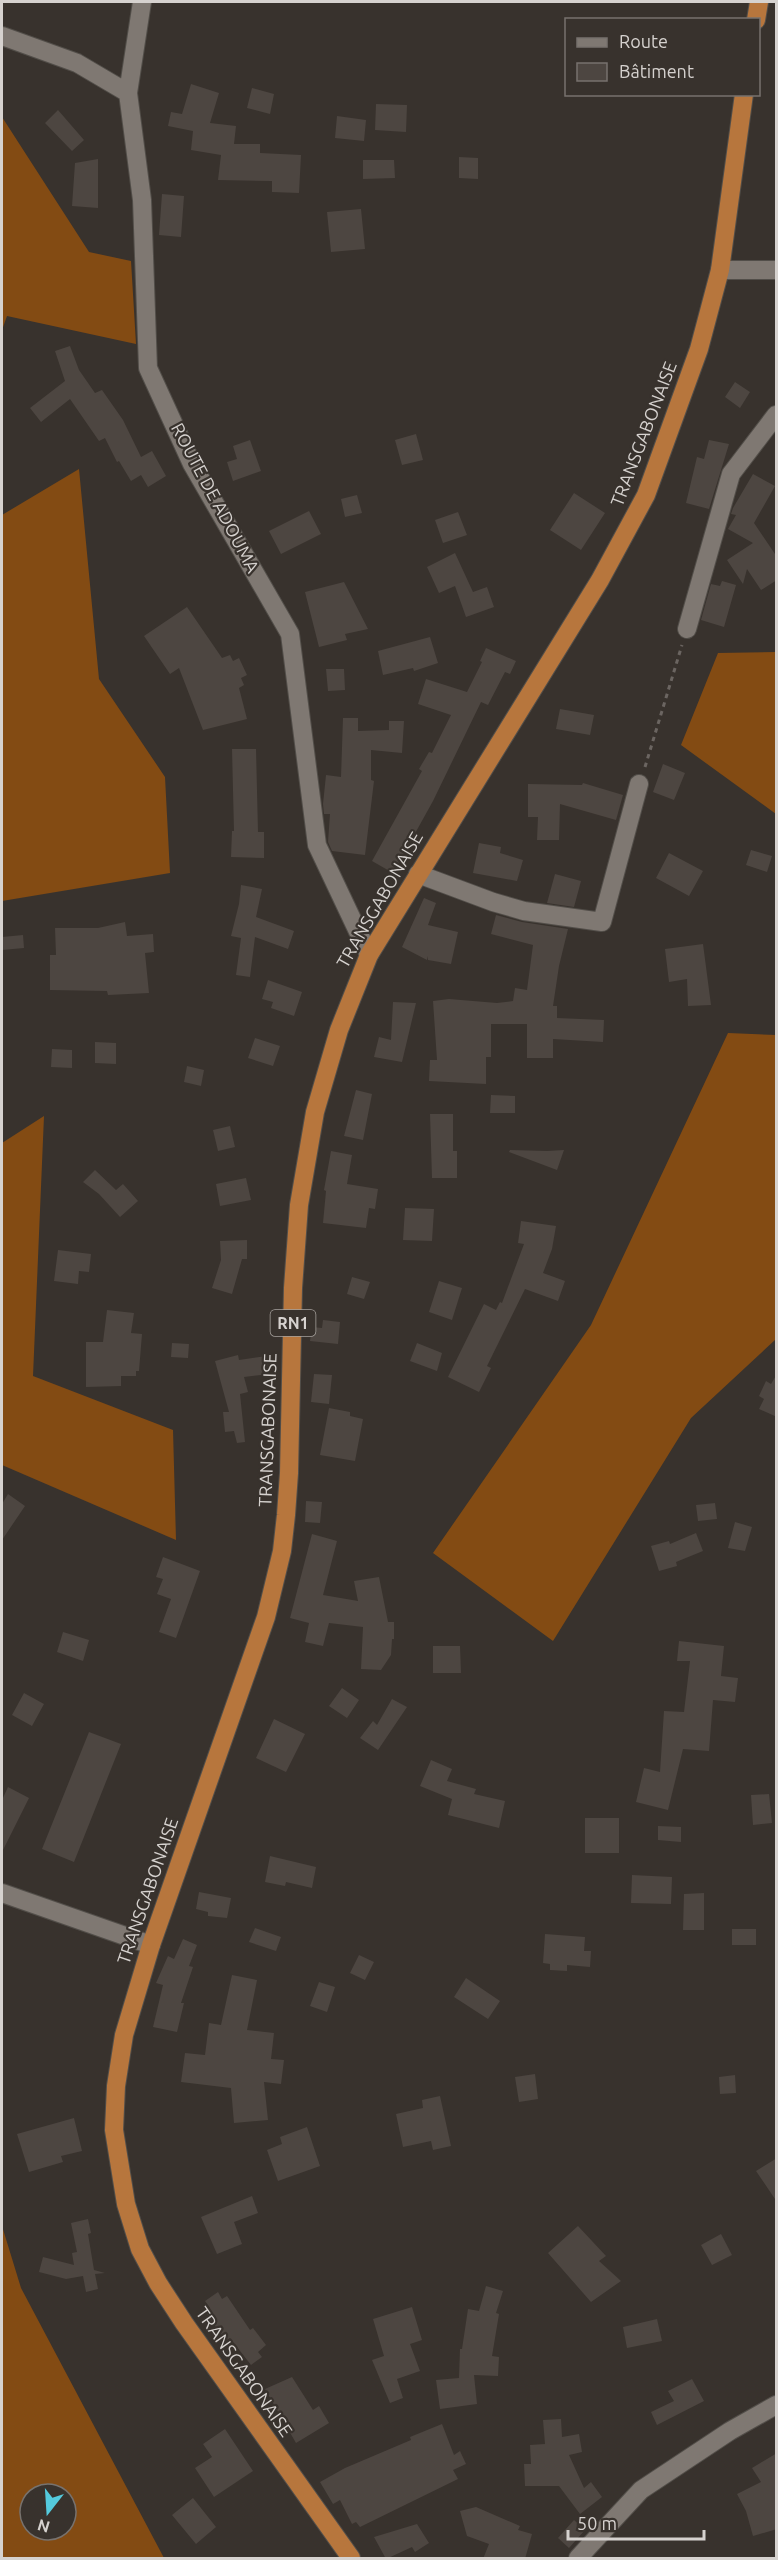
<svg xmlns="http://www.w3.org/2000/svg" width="778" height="2560" font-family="Ubuntu,sans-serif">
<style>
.forest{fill:#834b13;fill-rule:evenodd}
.building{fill:#4d4641}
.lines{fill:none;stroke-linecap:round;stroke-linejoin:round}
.minor-casing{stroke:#524e49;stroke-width:20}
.highway-casing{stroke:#524e49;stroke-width:20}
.path{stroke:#6b6561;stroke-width:3;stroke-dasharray:4.5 4.5;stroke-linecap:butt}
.minor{stroke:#7f7872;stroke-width:18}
.highway{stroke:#b7763d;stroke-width:18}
.labels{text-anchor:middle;stroke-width:4.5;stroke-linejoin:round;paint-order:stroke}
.shield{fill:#38322d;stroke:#a7a29e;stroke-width:1.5}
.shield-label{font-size:16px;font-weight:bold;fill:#d6d2cf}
.street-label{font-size:18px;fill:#d6d2cf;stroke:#38322d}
</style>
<rect width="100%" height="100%" fill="#38322d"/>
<path class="forest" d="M2 117 89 252 131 261 136 344 7 316 2 330Z
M79 469 99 679 165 777 170 873 2 901V515Z
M776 652V814L681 745 718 653Z
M728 1033 776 1035V1339L691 1418 553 1641 433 1553 591 1325Z
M44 1116 33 1376 173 1430 176 1540 2 1465V1143Z
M2 2226 21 2288 164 2558H2ZM30 2494H66V2530H30Z"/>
<path class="building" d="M191 84 219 93 210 123 236 126 234 144H260V153L301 155 299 193 272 192V181L218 180 221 155 191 150 193 131 168 126 171 112 182 114Z
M252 88 274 94 270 114 247 108Z
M376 104 407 105 406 132 375 130Z
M58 110 84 140 72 151 45 123Z
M337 116 366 120 364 141 335 138Z
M459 157 478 158V179L459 178Z
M98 159V208L72 206 75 163Z
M363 160H394L395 178 363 179Z
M162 194 184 196 181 237 159 235Z
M361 209 365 249 331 252 327 212Z
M70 346 79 370 95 393 102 390 123 420 141 457 152 451 166 476 148 487 141 475 131 481 119 461 117 462 105 438 99 441 70 399 41 422 30 408 65 381 55 351Z
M735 382 750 392 740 408 725 397Z
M416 434 423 460 402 465 395 440Z
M250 440 261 471 233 481 227 462 237 459 233 446Z
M709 440 729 444 709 509 686 503 697 457 704 459Z
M753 474 775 486 754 523 777 557V580L761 590 747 569 743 584 727 560 753 543 728 529 736 515 731 514 733 508Z
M574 493 605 513 581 550 550 530Z
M357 495 362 513 345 517 341 499Z
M309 511 321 534 281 554 269 531Z
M458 512 467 535 443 543 435 520Z
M455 553 473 592 487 587 494 607 466 617 455 586 439 593 427 567Z
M722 581 736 585 724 627 701 620 711 584 720 586Z
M344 582 368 629 345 634 347 640 319 647 305 592Z
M187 607 222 658 230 655 233 661 239 658 247 675 241 678 244 685 239 688 247 719 203 730 179 668 170 674 144 636Z
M430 637 438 663 414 671 413 668 383 675 378 651Z
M486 648 516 661 510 674 505 672 488 705 481 702 433 801 393 873 372 861 422 771 419 769 429 752 432 753 451 715 418 704 426 679 467 692 482 662 480 661Z
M326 669H344L345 690 328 691Z
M560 709 594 715 590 735 556 729Z
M343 718H358V731L389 730V721H404L402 753 371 750V780L374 781 365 855 332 851 328 842 330 814H324L323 804 326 775 341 777Z
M232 749H256L258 832H264V858L231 857 232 831H234Z
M663 764 685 773 674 800 653 792Z
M583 783 623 795 616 820 560 804 559 840H537L538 817H528V784L582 785Z
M479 843 501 847 500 853 523 860 517 881 473 873Z
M751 850 772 856 767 872 746 865Z
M669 853 703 871 689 896 656 878Z
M555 874 581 881 574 907 547 903Z
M241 885 262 889 256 917 294 931 288 949 255 937 250 977 236 975 241 938 231 936 239 904Z
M424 898 436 903 428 925 458 932 451 964 428 960V956L427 960 402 947Z
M496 915 522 922 568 929 559 966 553 1006H557V1018L604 1020 603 1042 553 1039V1058H527V1024H491V1057H486V1084L429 1081 430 1060H437L433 1001 449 999 497 1003 513 1001 515 988 527 990 533 945 491 934Z
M125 922 127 936 153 934 154 952 145 953 149 993 108 995 107 991 50 990V955H56L55 928H98Z
M23 935 24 948 2 950V937Z
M703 944 711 1005 688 1006 687 979 669 982 665 949Z
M268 980 302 992 294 1016 271 1008 273 1002 262 999Z
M393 1002 416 1003 402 1062 374 1057 379 1037 391 1040Z
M255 1038 280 1046 273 1066 248 1058Z
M95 1042 116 1043V1064L95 1063Z
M52 1049 72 1050V1068L51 1067Z
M187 1066 204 1070 201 1086 184 1082Z
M356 1090 372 1094 363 1140 344 1136Z
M491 1095 515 1096V1113H490Z
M430 1114H453V1151H457V1178H432Z
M230 1126 235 1147 218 1151 213 1130Z
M510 1150 547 1151 564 1150 557 1170 509 1152Z
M331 1151 352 1155 347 1184 378 1189 375 1209 369 1208 366 1228 323 1223 326 1191 324 1190Z
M95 1170 116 1190 123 1184 138 1201 120 1217 99 1194 83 1182Z
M246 1178 251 1200 220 1206 216 1184Z
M405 1208 434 1209 432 1241 403 1240Z
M521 1221 556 1226 552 1249 543 1273 565 1281 558 1301 525 1289 487 1366 491 1368 479 1392 448 1377 484 1304 496 1310 500 1302 502 1303 524 1244 518 1243Z
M247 1240V1259H242L232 1294 212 1288 221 1260 220 1241Z
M58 1250 91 1254 89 1272 79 1271 78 1284 54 1281Z
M352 1277 370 1282 364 1299 347 1294Z
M439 1281 462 1288 452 1320 429 1312Z
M107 1310 134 1313 131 1333 142 1334 139 1371H136V1376H121V1386L86 1387V1342H103Z
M323 1320 340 1322 338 1344 310 1341 312 1327 322 1328Z
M172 1343 189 1344 188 1358 171 1357Z
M417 1343 442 1353 437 1371 410 1361Z
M238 1355 239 1360 267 1356 270 1374 244 1377 248 1392 240 1394 245 1442 237 1443 234 1431 225 1432 223 1412H229L215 1361Z
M314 1374 332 1375 329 1404 311 1402Z
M777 1374V1417L759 1409 764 1399 759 1396 766 1381 771 1384Z
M329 1408 350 1412V1416L363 1419 355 1461 320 1455Z
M8 1494 25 1506 2 1540V1504Z
M306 1501 322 1502 320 1523 305 1522Z
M715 1503 717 1519 698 1521 696 1505Z
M735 1522 752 1527 745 1551 728 1548Z
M696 1533 703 1551 676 1562 677 1566 659 1571 651 1546 669 1541 670 1544Z
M312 1534 337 1541 323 1595 358 1601 354 1581 379 1577 388 1622H394V1639H392L391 1655 381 1670 361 1669 363 1627 329 1623 323 1646 305 1642 309 1623 290 1618Z
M163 1557 200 1571 176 1638 159 1632 171 1599 157 1594 163 1579 156 1577Z
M63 1632 89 1640 83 1661 57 1652Z
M679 1641 724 1646 721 1676 738 1678 735 1702 713 1700 709 1751 683 1749 668 1810 636 1802 644 1768 660 1772 664 1711 684 1712 690 1661H677Z
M433 1646H460L461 1673H433Z
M342 1688 359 1700 347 1718 329 1706Z
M24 1693 44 1704 32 1726 12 1715Z
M392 1699 407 1707 378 1750 360 1738 373 1721 377 1725Z
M274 1719 305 1734 286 1772 256 1758Z
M89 1732 121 1744 74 1862 42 1849Z
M431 1760 452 1769 447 1781 476 1789 474 1794 505 1801 499 1828 448 1815 452 1799 420 1786Z
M8 1787 29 1798 2 1852V1800Z
M769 1794 772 1823 753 1825 751 1795Z
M585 1818H619V1853H585Z
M658 1826 681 1827V1842L658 1840Z
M270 1856 316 1867 312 1888 286 1882 285 1886 265 1882Z
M632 1875 672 1877 671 1904 631 1903Z
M199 1892 231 1898 227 1918 208 1916V1912L196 1909Z
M704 1893V1930H683L684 1894Z
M255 1928 281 1937 276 1951 249 1942Z
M732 1929H756V1945H732Z
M545 1934 585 1937 584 1951H591L590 1967 567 1965V1971L550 1970V1964L543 1963Z
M183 1939 197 1945 189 1966 193 1967 181 2003H184L177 2032 153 2027 163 1985 156 1983 168 1956 174 1959Z
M359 1955 374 1962 365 1980 350 1973Z
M232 1975 257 1980 247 2030 274 2033 271 2059 284 2060 281 2084 264 2082 268 2120 234 2123 231 2088 181 2082 185 2053 205 2055 209 2023 221 2025Z
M466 1978 500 2001 488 2019 454 1997Z
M319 1982 335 1987 327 2012 310 2006Z
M535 2074 538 2099 519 2102 515 2077Z
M735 2075 736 2093 720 2094 719 2077Z
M440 2096 451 2146 433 2150 431 2141 403 2147 396 2114 423 2108 422 2100Z
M74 2118 82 2151 61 2156 63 2162 29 2172 17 2134Z
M307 2127 320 2166 278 2181 267 2150 282 2144 280 2137Z
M777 2158V2202L756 2171Z
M252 2196 258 2213 234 2222 242 2244 217 2254 201 2217Z
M88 2219 91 2233 88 2234 94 2270 105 2273 95 2274 98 2289 86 2292 83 2276 66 2279 39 2272 43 2257 74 2265 72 2253 77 2252 71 2223Z
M578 2226 606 2256 599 2261 621 2281 591 2302 548 2253Z
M721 2234 732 2255 712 2265 701 2245Z
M486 2286 503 2291 496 2313 499 2314 492 2356 499 2357 498 2376 474 2375 477 2404 440 2409 436 2380 459 2378 460 2349H462L468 2309 479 2311Z
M218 2292 222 2299 227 2296 250 2330 253 2328 266 2345 258 2352 262 2357 251 2365 230 2338 225 2341 205 2311 210 2308 205 2301Z
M412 2307 422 2340 410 2344 420 2371 397 2379 403 2398 390 2403 372 2360 384 2356 373 2319Z
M657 2319 662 2341 627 2348 623 2327Z
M292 2377 313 2410 319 2406 329 2423 296 2443 265 2389Z
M692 2379 704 2401 657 2425 651 2412 674 2401 668 2391Z
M561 2419 562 2437 579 2434 582 2452 569 2455 584 2488 591 2482 602 2497 580 2514 559 2486H525L524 2464H531L530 2445 545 2444 543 2420Z
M442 2424 454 2455 460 2451 466 2464 453 2470 458 2479 360 2527 356 2522 352 2524 340 2500 333 2504 320 2482 345 2468 411 2440 410 2437Z
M225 2429 253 2471 214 2497 195 2468 212 2457 203 2444Z
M777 2453V2529L753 2536 746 2511 737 2494 761 2482 752 2468Z
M193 2498 216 2527 196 2544 172 2515Z
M476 2507 520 2526 518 2530 532 2534 525 2559H483L489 2544 467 2536 460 2511Z
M574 2520 585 2530 569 2548 558 2538Z
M417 2524 429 2543 415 2552 412 2547 386 2559 374 2537Z"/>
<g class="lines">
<g class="minor-casing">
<path id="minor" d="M2 36 77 63 128 93 142 200 148 368 192 464 290 634 317 845 369 955
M128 93 142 2
M720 270H776
M687 629 731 474 776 415
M418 874 493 902 524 911 602 922 639 784
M2 1893 151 1945
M578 2558 641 2490 730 2431 776 2405"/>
</g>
<g class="highway-casing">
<path id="highway" d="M756 20 759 2
M351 2558 184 2323 158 2283 140 2249 126 2204 114 2130 116 2086 124 2035 151 1945 266 1617 282 1551 286 1515 289 1473 293 1288 299 1205 315 1112 339 1030 369 955 600 580 646 495 699 349 720 270 744 94"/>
</g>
<path class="path" d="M645 767 682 645"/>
<use href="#minor" class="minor"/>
<use href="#highway" class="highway"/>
</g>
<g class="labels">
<rect class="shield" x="270.5" y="1310" width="45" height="26" rx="4.5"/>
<g class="shield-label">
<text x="293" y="1329">RN1</text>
</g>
<g class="street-label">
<text transform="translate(644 434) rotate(-69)" y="6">TRANSGABONAISE</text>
<text transform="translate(215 498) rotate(62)" y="6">ROUTE DE ADOUMA</text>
<text transform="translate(380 900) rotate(-60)" y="6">TRANSGABONAISE</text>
<text transform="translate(268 1430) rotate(-88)" y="6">TRANSGABONAISE</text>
<text transform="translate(148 1891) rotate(-71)" y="6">TRANSGABONAISE</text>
<text transform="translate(244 2372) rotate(55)" y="6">TRANSGABONAISE</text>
</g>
</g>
<rect width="778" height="2560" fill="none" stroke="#d6d2cf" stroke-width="6"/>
<rect x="565" y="18" width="195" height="78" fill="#38322d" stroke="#77726e" stroke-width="1.5"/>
<rect x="577" y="38" width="30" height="9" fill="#7f7872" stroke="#77726e" stroke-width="1.5"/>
<text x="619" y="48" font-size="18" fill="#d6d2cf">Route</text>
<rect x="577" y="63" width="30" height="18" fill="#4d4641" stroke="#77726e" stroke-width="1.5"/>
<text x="619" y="78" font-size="18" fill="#d6d2cf">Bâtiment</text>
<g transform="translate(48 2512) rotate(197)"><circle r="28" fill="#38322d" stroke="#77726e" stroke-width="1.5"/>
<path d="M0-4.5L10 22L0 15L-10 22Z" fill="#54cadd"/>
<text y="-9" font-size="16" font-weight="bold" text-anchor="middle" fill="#d6d2cf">N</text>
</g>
<path d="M568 2530v9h136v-9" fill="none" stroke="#d6d2cf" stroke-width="3"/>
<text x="577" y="2530" font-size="18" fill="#d6d2cf" stroke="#38322d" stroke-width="4.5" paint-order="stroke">50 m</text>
</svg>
